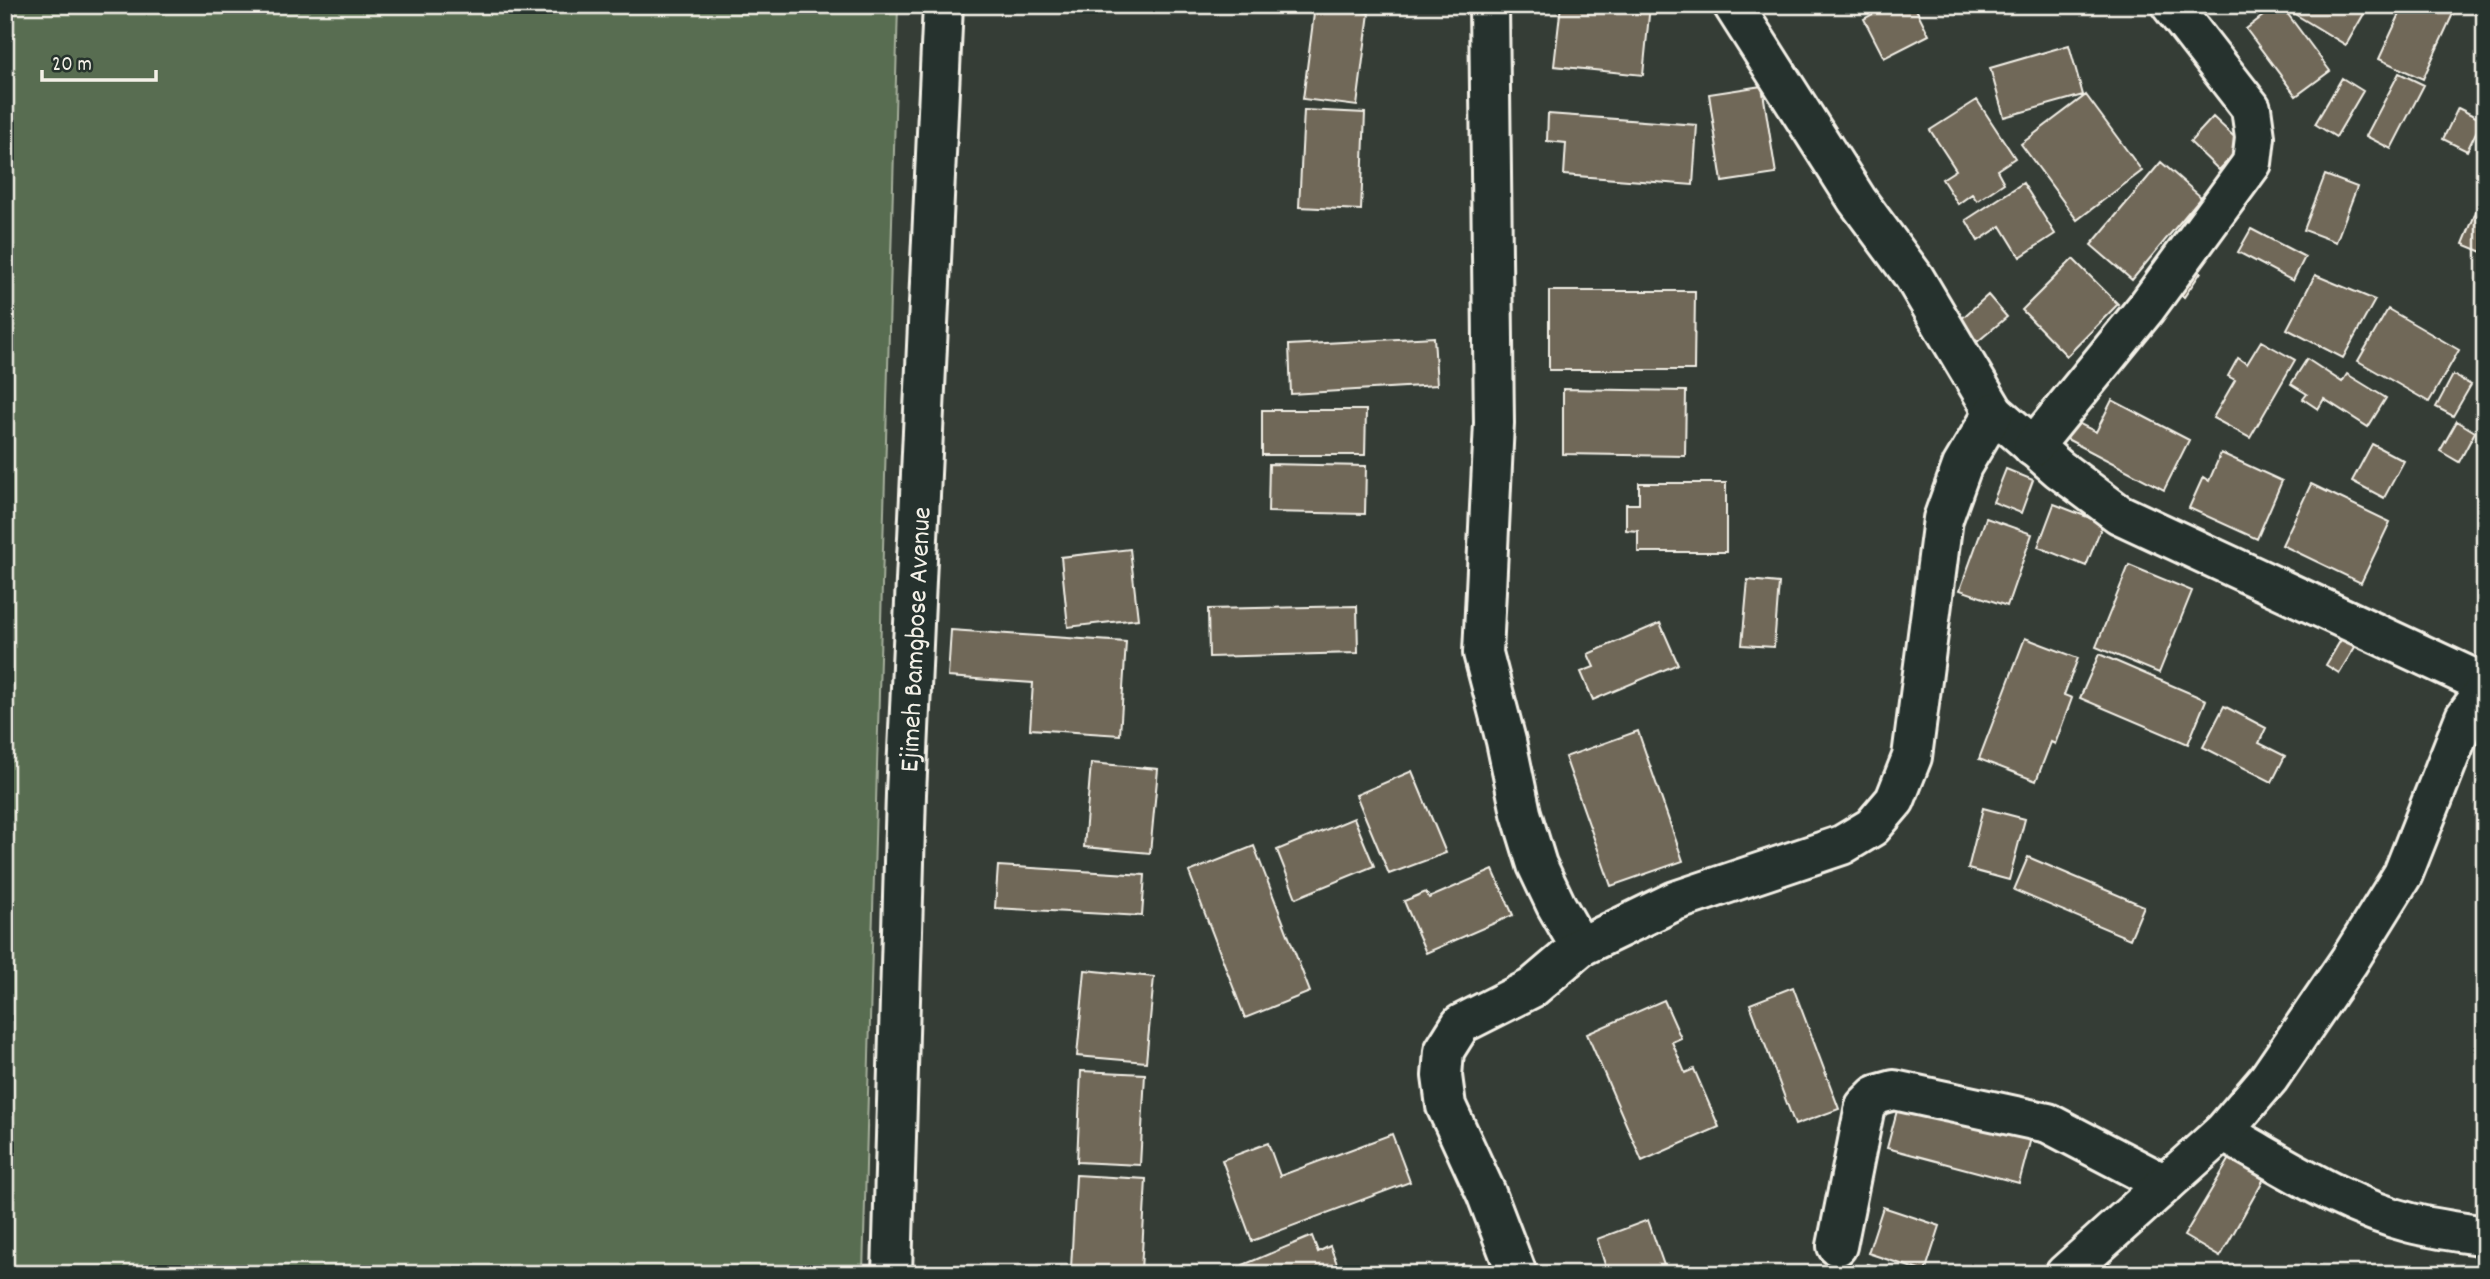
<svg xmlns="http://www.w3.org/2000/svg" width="2490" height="1279" font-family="Dekko,sans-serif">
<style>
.green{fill:#586d51;stroke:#a6af9c;stroke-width:2}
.building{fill:#706758;stroke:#f4f1e8;stroke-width:2}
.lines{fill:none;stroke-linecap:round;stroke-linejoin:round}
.minor-casing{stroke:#f4f1e8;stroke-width:44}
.minor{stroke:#26332d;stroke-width:38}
.labels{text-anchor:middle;stroke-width:6;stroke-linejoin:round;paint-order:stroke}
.street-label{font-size:28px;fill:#f4f1e8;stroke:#26332d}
</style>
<rect width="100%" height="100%" fill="#353d36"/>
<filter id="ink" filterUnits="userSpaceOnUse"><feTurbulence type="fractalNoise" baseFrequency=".0143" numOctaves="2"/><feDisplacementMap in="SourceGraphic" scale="14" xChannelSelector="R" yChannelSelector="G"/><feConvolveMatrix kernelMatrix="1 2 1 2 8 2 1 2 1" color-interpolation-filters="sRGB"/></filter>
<g filter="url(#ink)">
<path class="green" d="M5 5H898L863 1274H5Z"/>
<path class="building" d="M1561 5H1650L1643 75 1554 66Z
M1889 5H1914L1929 35 1884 58 1864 19Z
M2277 5H2281L2330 71 2296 96 2246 29Z
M2298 5H2369L2346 45 2293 13Z
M2404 5H2457L2423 79 2379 59Z
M1315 6 1369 13 1357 106 1303 99Z
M2069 45 2083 95 2004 117 1990 68Z
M2399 73 2424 85 2391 149 2366 136Z
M2342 78 2363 91 2336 137 2315 124Z
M1762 86 1776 174 1722 182 1709 94Z
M2086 95 2142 171 2077 220 2021 144Z
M1977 100 2015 158 1997 170 2004 183 1977 201 1972 194 1958 204 1942 179 1956 170 1930 130Z
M2458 108 2482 120 2467 151 2443 139Z
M1304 110 1365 113 1361 210 1299 207Z
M1548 114 1697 125 1693 185 1564 175 1566 143 1547 141Z
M2213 117 2243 145 2219 170 2190 142Z
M2161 162 2201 197 2132 280 2091 245Z
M2325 175 2357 187 2336 242 2304 230Z
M2023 183 2055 234 2020 257 2001 226 1978 241 1966 220Z
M2478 207 2485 210V253L2463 244Z
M2251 229 2305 257 2293 281 2238 252Z
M2073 259 2118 304 2067 356 2022 310Z
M2189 264 2201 272 2184 297 2172 289Z
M2315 275 2375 300 2343 358 2287 329Z
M1549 291H1695L1694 370H1549Z
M1988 295 2007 317 1977 342 1959 321Z
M2388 309 2459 350 2429 402 2358 361Z
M1434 337 1437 385 1291 394 1289 345Z
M2261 341 2295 360 2250 438 2213 418 2235 380 2228 376 2238 358 2247 364Z
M2307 359 2342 382 2347 374 2386 398 2368 427 2324 399 2318 409 2303 399 2307 394 2291 384Z
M2453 375 2471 385 2453 416 2436 407Z
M1563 389 1686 391 1685 456 1563 454Z
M2112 400 2189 440 2164 490 2065 438 2074 421 2096 432Z
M1262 410H1366L1365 455H1262Z
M2457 421 2475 432 2459 462 2440 451Z
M2372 444 2404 461 2384 498 2352 481Z
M2221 453 2282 481 2257 539 2189 508 2203 477 2209 481Z
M1269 464 1366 466 1365 514 1268 512Z
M2006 469 2033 480 2021 513 1993 502Z
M1639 483H1726V552H1638V531L1626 530V504H1639Z
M2311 484 2390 522 2361 583 2282 545Z
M2054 504 2103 523 2086 566 2038 547Z
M1986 518 2032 534 2007 606 1960 590Z
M1130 549 1138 619 1068 627 1061 557Z
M2129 565 2192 591 2159 673 2096 647Z
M1748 580 1779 583 1774 647 1742 645Z
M1357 606 1358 653 1209 657 1208 609Z
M1660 623 1678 664 1593 700 1581 672 1594 667 1588 654Z
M951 630 1126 642 1120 735 1030 729 1033 683 948 677Z
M2025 638 2078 658 2064 695 2072 698 2055 744 2051 742 2036 781 1979 759Z
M2342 638 2355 647 2339 673 2326 665Z
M2099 654 2206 700 2188 744 2080 698Z
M2224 706 2266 728 2259 743 2285 756 2272 782 2203 747Z
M1638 731 1683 861 1611 886 1565 757Z
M1091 763 1158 769 1150 853 1084 847Z
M1412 771 1446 853 1389 874 1356 795Z
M1983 808 2025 819 2009 880 1968 869Z
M1354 818 1374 866 1296 898 1277 850Z
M1254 846 1310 992 1245 1018 1189 872Z
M2028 857 2144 906 2130 939 2014 890Z
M998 866 1145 875 1142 916 995 908Z
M1493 870 1513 915 1426 953 1404 901 1426 892 1429 898Z
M1085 970 1154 977 1146 1062 1077 1056Z
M1793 987 1839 1109 1795 1125 1750 1004Z
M1664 1000 1681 1038 1672 1042 1685 1073 1694 1069 1719 1127 1642 1161 1587 1034Z
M1081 1071 1145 1074 1140 1165 1077 1162Z
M1899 1103 2031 1138 2019 1183 1887 1148Z
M1392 1134 1410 1182 1252 1241 1222 1160 1268 1143 1280 1176Z
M2232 1155 2266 1175 2220 1257 2184 1236Z
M1076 1175 1146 1179 1141 1271 1071 1268Z
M1883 1207 1940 1226 1925 1272 1868 1253Z
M1648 1220 1667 1274H1608L1597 1239Z
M1312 1236 1318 1252 1330 1246 1341 1274H1247L1243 1265Z
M1463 1264 1467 1274H1442Z
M1867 1264 1914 1274H1865Z"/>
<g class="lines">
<g class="minor-casing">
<g id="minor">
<path d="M1489 5 1494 423 1483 653 1506 741 1521 813 1537 865 1556 905 1580 947"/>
<path d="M1733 5 1857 200 1914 277 1994 412 2059 469 2119 514 2485 684"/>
<path d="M2033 447 2146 308 2252 163 2255 137 2251 108 2171 5"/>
<path d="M2223 1132C2283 1165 2344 1206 2411 1223 2435 1229 2460 1232 2485 1236"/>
<path d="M1837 1246 1865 1106 1876 1095 1894 1090 2048 1123 2165 1184"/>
<path id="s1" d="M892 1274 906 794 943 5"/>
<path d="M1517 1274 1486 1193 1446 1106 1442 1076 1444 1051 1461 1024 1532 988 1580 947 1675 901 1842 845 1872 827 1895 800 1912 757 1943 519 1962 466 1994 412"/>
<path d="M2065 1274 2223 1132 2269 1078 2349 961 2403 874 2465 717 2485 690"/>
</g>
</g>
<use href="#minor" class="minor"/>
</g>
</g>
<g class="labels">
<g class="street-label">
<text dy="10" stroke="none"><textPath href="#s1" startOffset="635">Ejimeh Bamgbose Avenue</textPath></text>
</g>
</g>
<rect width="2490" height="1279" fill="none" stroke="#26332d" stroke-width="28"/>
<rect x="14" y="14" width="2462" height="1251" fill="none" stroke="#f4f1e8" stroke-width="2.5" filter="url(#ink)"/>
<path d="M42 70v10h114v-10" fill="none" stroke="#f4f1e8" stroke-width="3.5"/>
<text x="52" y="70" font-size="21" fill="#f4f1e8" stroke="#26332d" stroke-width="5" paint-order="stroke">20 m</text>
</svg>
